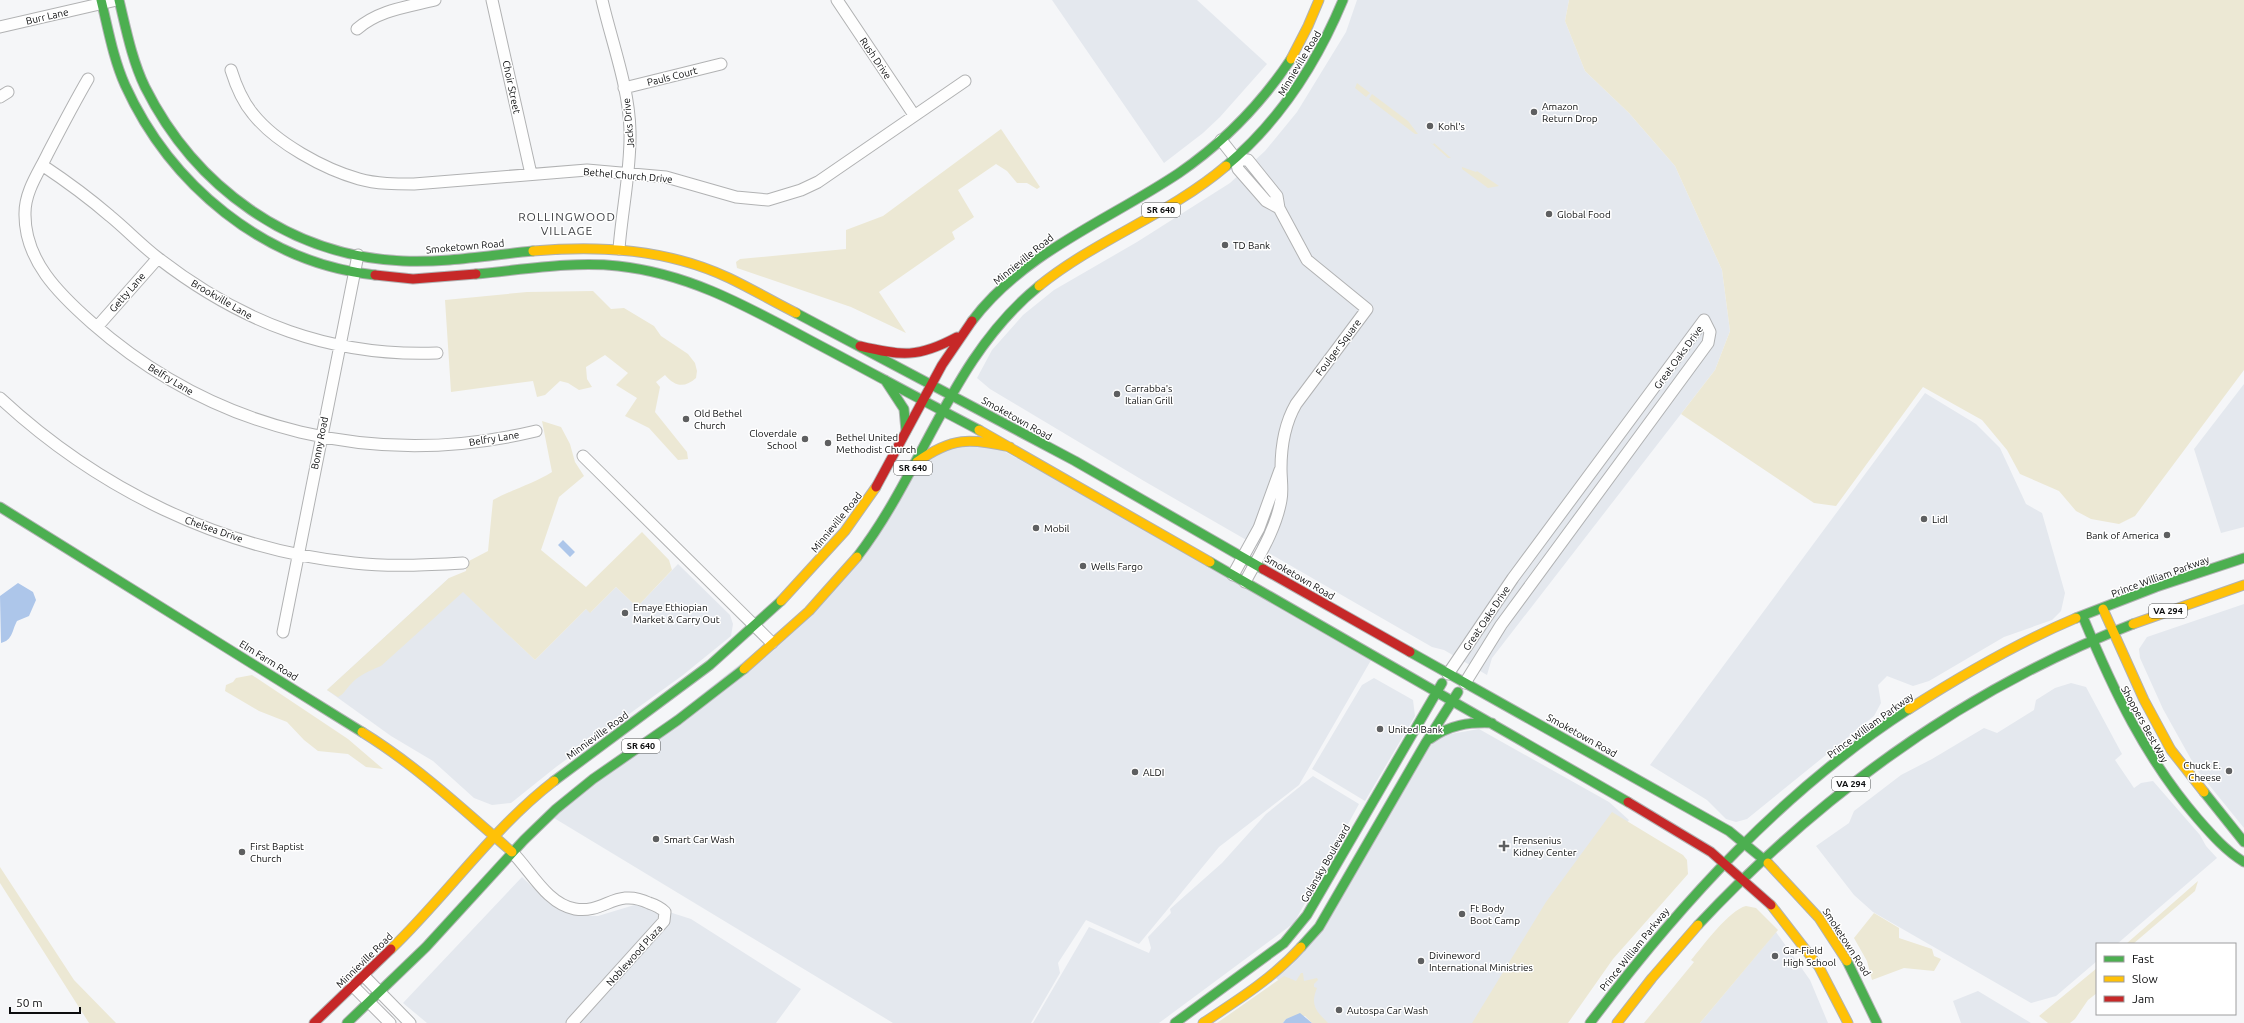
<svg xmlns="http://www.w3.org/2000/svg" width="2244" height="1023" font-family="Ubuntu,sans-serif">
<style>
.built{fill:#e4e8ee}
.green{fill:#ece8d4}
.water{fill:#adc6ea}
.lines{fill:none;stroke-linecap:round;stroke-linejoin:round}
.street-casing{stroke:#b1b2b3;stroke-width:13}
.fast-casing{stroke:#b1b2b3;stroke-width:11}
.slow-casing{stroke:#b1b2b3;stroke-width:11}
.jam-casing{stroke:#b1b2b3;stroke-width:11}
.street{stroke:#fefefe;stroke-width:11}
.fast{stroke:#4caf50;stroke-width:9}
.slow{stroke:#ffc107;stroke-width:9}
.jam{stroke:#c62828;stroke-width:9}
.poi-dot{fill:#5e5f60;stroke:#fff;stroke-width:1.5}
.labels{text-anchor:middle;stroke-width:3;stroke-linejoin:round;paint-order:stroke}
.shield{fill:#fff;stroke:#555656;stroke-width:1}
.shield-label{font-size:9px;font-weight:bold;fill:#0c0d0e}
.street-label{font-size:10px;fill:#0c0d0e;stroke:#fff}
.poi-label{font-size:10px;fill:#0c0d0e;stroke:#fff;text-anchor:start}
.quarter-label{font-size:12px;letter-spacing:1px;fill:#3c3e41;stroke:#fff}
</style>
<rect width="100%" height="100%" fill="#f5f6f8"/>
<path class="built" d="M1052 0H1197L1267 64 1220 117 1203 133 1164 163Z
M1357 0H1569L1565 21 1585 71 1629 113 1675 166 1722 270 1730 331 1715 370 1492 658 1487 675 1444 650 1432 647 1144 481 990 389 977 378 992 350 1023 315 1054 290 1137 242 1230 183 1265 151 1297 112 1346 32Z
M2244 384V527L2221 533 2194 449Z
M1925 393 1976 424 2000 448 2026 504 2042 513 2065 593 2061 611 2052 620 2004 637 1929 681 1913 686 1887 676 1878 685 1881 703 1874 716 1747 819 1736 822 1726 819 1707 800 1650 765Z
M987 442 1374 655 1299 785 1219 847 1139 944 1086 920 1058 963 1060 973 1031 1023H893L549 815 812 607 932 451Z
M678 564 730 615 733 624 731 636 683 675 556 767 511 803 492 805 474 798 433 761 391 736 327 690 449 578 535 660 586 609 591 612 616 587 637 607Z
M2244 604V828L2197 770 2163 709 2140 658 2139 649 2147 637Z
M1374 678 1413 700 1415 716 1365 801 1312 769 1362 685Z
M2071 683 2086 687 2122 754 2115 760 2134 788 2141 783 2153 781 2200 835 2206 846 2217 858 2117 944H2097V961L2056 996 2031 1003 1873 912 1854 895 1816 846 1849 823 1854 811 1901 775 1932 759 1984 728 1997 733 2034 710 2036 700 2055 688Z
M1479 729 1609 802 1629 820 1527 964 1502 1023H1321L1276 978 1293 964 1426 751 1439 736Z
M1313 776 1359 804 1294 923 1159 1023H1033L1089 927 1149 953 1151 948 1148 937 1171 913 1170 909 1222 863 1266 814Z
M522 877 549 903 581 916H598L641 903 691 919 801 989 776 1023H427L403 1003Z
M1776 932 1810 980 1828 1023H1700Z
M1978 991 2031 1023H1961L1953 1001Z"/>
<path class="green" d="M1569 0H2244V370L2135 516 2119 524 2091 519 2076 511 2059 491 2020 474 2007 450 1982 420 1923 387 1836 506 1814 503 1681 414 1715 370 1730 331 1722 270 1675 166 1629 113 1585 71 1565 21Z
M1357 83 1370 93 1366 97 1355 88Z
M1372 94 1408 121 1418 134H1415L1369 99Z
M1001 129 1040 187 1037 189 1027 183H1017L1007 171 996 164 958 190 974 217 952 232 955 239 879 292 906 333 851 307 737 268 736 262 740 259 846 249V230L883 216Z
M1430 142 1433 145 1434 143 1451 158H1448Z
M1462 167 1476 172 1477 171 1499 186 1488 188 1462 169Z
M593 291 611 309 624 308 654 326 661 336 688 354 695 363 697 371 696 378C685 388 675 387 665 375L656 382 660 387 655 412 687 452 688 459 678 460 649 428 625 416 637 398 616 385 628 373 605 355 586 367 587 379 592 387 579 390 568 383 560 381 545 395 537 397 533 381 451 392 445 300 527 292Z
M542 421 561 427 570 444 575 462 584 476 559 497 541 550 586 587 642 532 669 560 672 570 637 607 616 587 590 613 586 609 535 660 463 592 381 666C369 671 359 675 351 684 346 689 344 694 338 697L327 690 449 578 466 571 467 562 488 551 493 500C513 489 533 484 552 472Z
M252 675 348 739 383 769 366 767 348 754 318 751 304 740 287 722 259 711 225 691 226 685 233 682 236 678Z
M1612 812 1683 855 1687 860 1688 874 1613 959 1568 1023H1472L1546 902Z
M0 867 74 980 116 1023H89L0 883Z
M2198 881 2195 891 2133 944H2126Z
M1746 906 1756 908 1778 930 1700 1023H1644L1694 962 1691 960C1703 946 1729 910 1746 906Z
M1874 913 1899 928V938L1932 949 1934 956 1941 959 1934 971 1904 968 1872 980 1867 961 1854 938Z
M2097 968V993L2088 1000 2075 1019 2070 1023H2048L2039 1016Z
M1301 973H1303L1304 981 1317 978 1318 980 1314 984V987L1317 988C1310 1005 1316 1011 1328 1023H1312L1305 1016 1286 1019 1283 1023H1217L1284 976 1296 981Z"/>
<path class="water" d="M563 540 575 552 570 557 558 545Z
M18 583 33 592 36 600 29 616 17 621C12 630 13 640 1 643L0 596Z
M1300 1013 1312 1023H1283L1286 1019Z"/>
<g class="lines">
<g class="street-casing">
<path id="street" d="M492 0 531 174
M602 0C612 43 629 87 630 131 631 171 622 209 619 249
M837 0 914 115
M0 27 117 0
M357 29C379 10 407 7 435 0
M231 70C236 86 242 101 253 114 276 143 324 169 359 179 377 184 396 184 414 184L587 170 666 177 736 197 768 200 801 190 818 182 965 81
M88 79C74 103 61 128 48 153 39 172 25 191 25 213 24 260 59 294 92 323 216 432 376 469 536 431
M624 88 721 64
M0 97 8 92
M1221 140 1236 159 1238 169 1266 201 1279 208
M1236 159 1248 160 1277 196 1279 208 1307 260 1367 309 1296 404C1285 423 1281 447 1281 469 1281 480 1283 490 1281 500 1276 529 1259 556 1245 582
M42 165C66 181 88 197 110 216 126 229 141 245 158 258 242 323 331 357 437 353
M97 327 158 258
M0 398C97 488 221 550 354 563 390 567 427 565 463 563
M583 456 772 643
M1233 575 1259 528 1280 470
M283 632 358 255
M1448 674 1513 578 1704 320 1710 332 1708 343 1501 625 1465 683
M512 852C531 871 547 904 575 909 605 914 616 887 649 903 655 905 660 907 665 912L664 921 572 1023
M364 976 410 1023
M353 986 390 1023"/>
</g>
<g class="fast-casing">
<path id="fast" d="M101 0C108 28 113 58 125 85 170 184 263 263 375 275
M119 0C126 29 132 60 145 87 195 187 290 256 403 261 446 263 490 255 533 251
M1226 166C1280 121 1316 65 1343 0
M476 274C522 270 571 261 618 266 693 274 753 310 819 345 872 373 925 402 979 430
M796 313 1075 461 1263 569
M972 321C1024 252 1109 220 1179 173 1224 142 1261 104 1291 59
M885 380 904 409 906 431
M0 507 362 732
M857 557C924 470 951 357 1039 286
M1210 562 1628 802
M2083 617C2113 690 2146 759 2198 819 2212 835 2226 851 2244 862
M2076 618 2156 587 2244 558
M1410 652 1729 831 1768 863
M1430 739C1449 725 1469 722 1492 723
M554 781 710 665 781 601
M2204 792 2244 842
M1698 925C1820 795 1965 689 2133 624
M1301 947 1319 927 1425 744 1458 692
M1847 961 1877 1023
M347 1023 426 947 524 840 556 809 593 779 678 720 744 669
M1175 1023 1284 943 1307 915 1442 683
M1590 1023C1680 904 1782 791 1909 709"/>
</g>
<g class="slow-casing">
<path id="slow" d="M1291 59 1308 26 1319 0
M533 251C600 245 667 249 729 278 752 289 774 302 796 313
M1039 286C1097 239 1170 214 1226 166
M979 430 1210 562
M917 462C952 437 970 438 1010 447
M781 601 845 531 876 487
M2103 609 2144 700 2171 750 2204 792
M2133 624 2244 585
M744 669 809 611 857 557
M1909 709C1962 675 2017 643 2076 618
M362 732C417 766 464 810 512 852
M1768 863 1819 918 1847 961
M1771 905 1819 967 1848 1023
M391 949C447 895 492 829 554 781
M1203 1023C1238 1000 1273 978 1301 947
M1617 1023 1652 978 1698 925"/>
</g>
<g class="jam-casing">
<path id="jam" d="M375 275 413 279 476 274
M860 346C902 356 918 358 957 337
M876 487 942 365 972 321
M1263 569 1410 652
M1628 802 1711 852 1771 905
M314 1023 391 949"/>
</g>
<use href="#street" class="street"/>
<use href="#fast" class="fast"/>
<use href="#slow" class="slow"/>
<use href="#jam" class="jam"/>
</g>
<g class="poi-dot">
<circle cx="1534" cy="112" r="4"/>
<circle cx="1430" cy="126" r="4"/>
<circle cx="1549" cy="214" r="4"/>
<circle cx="1225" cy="245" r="4"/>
<circle cx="1117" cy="394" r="4"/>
<circle cx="686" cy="419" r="4"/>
<circle cx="805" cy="439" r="4"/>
<circle cx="828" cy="443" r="4"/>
<circle cx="1924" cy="519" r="4"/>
<circle cx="1036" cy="528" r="4"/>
<circle cx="2167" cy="535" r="4"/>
<circle cx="1083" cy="566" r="4"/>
<circle cx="625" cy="613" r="4"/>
<circle cx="1380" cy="729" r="4"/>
<circle cx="2229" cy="771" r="4"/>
<circle cx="1135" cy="772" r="4"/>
<circle cx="656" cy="839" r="4"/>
<path d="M1502 840h4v4h4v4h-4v4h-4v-4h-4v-4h4z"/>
<circle cx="242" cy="852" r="4"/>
<circle cx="1462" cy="914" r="4"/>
<circle cx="1775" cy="956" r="4"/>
<circle cx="1421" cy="961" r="4"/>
<circle cx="1339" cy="1010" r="4"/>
</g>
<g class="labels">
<g class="shield">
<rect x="1142" y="203" width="38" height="14" rx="3"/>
<rect x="894" y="461" width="38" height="14" rx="3"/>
<rect x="2149" y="604" width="38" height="14" rx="3"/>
<rect x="622" y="739" width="38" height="14" rx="3"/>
<rect x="1832" y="777" width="38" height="14" rx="3"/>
</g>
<g class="shield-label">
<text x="1161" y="213">SR 640</text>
<text x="913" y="471">SR 640</text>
<text x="2168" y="614">VA 294</text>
<text x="641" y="749">SR 640</text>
<text x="1851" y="787">VA 294</text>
</g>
<g class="street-label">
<text transform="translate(47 16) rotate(-13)" y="4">Burr Lane</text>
<text transform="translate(876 58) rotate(56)" y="4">Rush Drive</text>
<text transform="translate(1299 63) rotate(-59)" y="4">Minnieville Road</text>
<text transform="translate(672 76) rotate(-14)" y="4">Pauls Court</text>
<text transform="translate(512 87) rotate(78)" y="4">Choir Street</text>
<text transform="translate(628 123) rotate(-95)" y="4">Jacks Drive</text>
<text transform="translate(628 175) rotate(5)" y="4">Bethel Church Drive</text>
<text transform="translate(465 246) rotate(-5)" y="4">Smoketown Road</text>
<text transform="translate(1023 259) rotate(-39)" y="4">Minnieville Road</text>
<text transform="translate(127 292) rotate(-49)" y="4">Getty Lane</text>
<text transform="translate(222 299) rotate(30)" y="4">Brookville Lane</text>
<text transform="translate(1338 347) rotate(-53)" y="4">Foulger Square</text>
<text transform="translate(1678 357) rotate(-54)" y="4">Great Oaks Drive</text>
<text transform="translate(171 379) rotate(31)" y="4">Belfry Lane</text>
<text transform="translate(1017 418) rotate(29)" y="4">Smoketown Road</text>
<text transform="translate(494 438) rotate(-9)" y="4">Belfry Lane</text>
<text transform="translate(319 443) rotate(-79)" y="4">Bonny Road</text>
<text transform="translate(836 522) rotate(-51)" y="4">Minnieville Road</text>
<text transform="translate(214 529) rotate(19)" y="4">Chelsea Drive</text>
<text transform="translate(2160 576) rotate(-20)" y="4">Prince William Parkway</text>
<text transform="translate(1300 577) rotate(30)" y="4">Smoketown Road</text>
<text transform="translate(1486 618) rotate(-56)" y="4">Great Oaks Drive</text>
<text transform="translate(269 660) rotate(32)" y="4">Elm Farm Road</text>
<text transform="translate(2145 724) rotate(61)" y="4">Shoppers Best Way</text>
<text transform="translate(1870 725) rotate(-36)" y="4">Prince William Parkway</text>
<text transform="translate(597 735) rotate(-36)" y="4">Minnieville Road</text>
<text transform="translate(1582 735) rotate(29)" y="4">Smoketown Road</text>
<text transform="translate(1325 863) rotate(-60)" y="4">Golansky Boulevard</text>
<text transform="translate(1847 942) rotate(57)" y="4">Smoketown Road</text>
<text transform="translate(1634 949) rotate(-51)" y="4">Prince William Parkway</text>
<text transform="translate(634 955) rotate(-48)" y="4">Noblewood Plaza</text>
<text transform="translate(364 960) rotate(-44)" y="4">Minnieville Road</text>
</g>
<g class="poi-label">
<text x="1542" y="110">Amazon<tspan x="1542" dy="12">Return Drop</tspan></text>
<text x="1438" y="130">Kohl's</text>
<text x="1557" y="218">Global Food</text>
<text x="1233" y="249">TD Bank</text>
<text x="1125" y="392">Carrabba's<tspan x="1125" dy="12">Italian Grill</tspan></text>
<text x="694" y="417">Old Bethel<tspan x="694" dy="12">Church</tspan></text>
<text x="797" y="437" text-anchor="end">Cloverdale<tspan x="797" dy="12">School</tspan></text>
<text x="836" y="441">Bethel United<tspan x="836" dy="12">Methodist Church</tspan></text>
<text x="1932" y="523">Lidl</text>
<text x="1044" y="532">Mobil</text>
<text x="2159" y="539" text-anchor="end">Bank of America</text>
<text x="1091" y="570">Wells Fargo</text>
<text x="633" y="611">Emaye Ethiopian<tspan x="633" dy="12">Market &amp; Carry Out</tspan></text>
<text x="1388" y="733">United Bank</text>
<text x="2221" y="769" text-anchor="end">Chuck E.<tspan x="2221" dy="12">Cheese</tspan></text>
<text x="1143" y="776">ALDI</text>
<text x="664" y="843">Smart Car Wash</text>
<text x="1513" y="844">Frensenius<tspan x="1513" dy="12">Kidney Center</tspan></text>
<text x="250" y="850">First Baptist<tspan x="250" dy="12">Church</tspan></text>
<text x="1470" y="912">Ft Body<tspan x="1470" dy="12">Boot Camp</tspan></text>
<text x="1783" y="954">Gar-Field<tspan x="1783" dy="12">High School</tspan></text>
<text x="1429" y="959">Divineword<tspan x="1429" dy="12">International Ministries</tspan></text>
<text x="1347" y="1014">Autospa Car Wash</text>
</g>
<g class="quarter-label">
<text x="567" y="221">ROLLINGWOOD<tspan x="567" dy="14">VILLAGE</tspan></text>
</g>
</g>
<rect x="2096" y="943" width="140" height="72" fill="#ffffff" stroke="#9e9e9f"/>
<rect x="2104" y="956" width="20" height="6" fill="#4caf50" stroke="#9e9e9f"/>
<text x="2132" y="963" font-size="12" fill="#0c0d0e">Fast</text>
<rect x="2104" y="976" width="20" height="6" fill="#ffc107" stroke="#9e9e9f"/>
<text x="2132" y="983" font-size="12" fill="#0c0d0e">Slow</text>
<rect x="2104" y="996" width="20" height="6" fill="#c62828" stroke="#9e9e9f"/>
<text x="2132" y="1003" font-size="12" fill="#0c0d0e">Jam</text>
<path d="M10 1007v6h70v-6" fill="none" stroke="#0c0d0e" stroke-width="2"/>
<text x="16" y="1007" font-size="12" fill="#0c0d0e" stroke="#ffffff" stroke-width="3" paint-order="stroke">50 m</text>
</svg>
